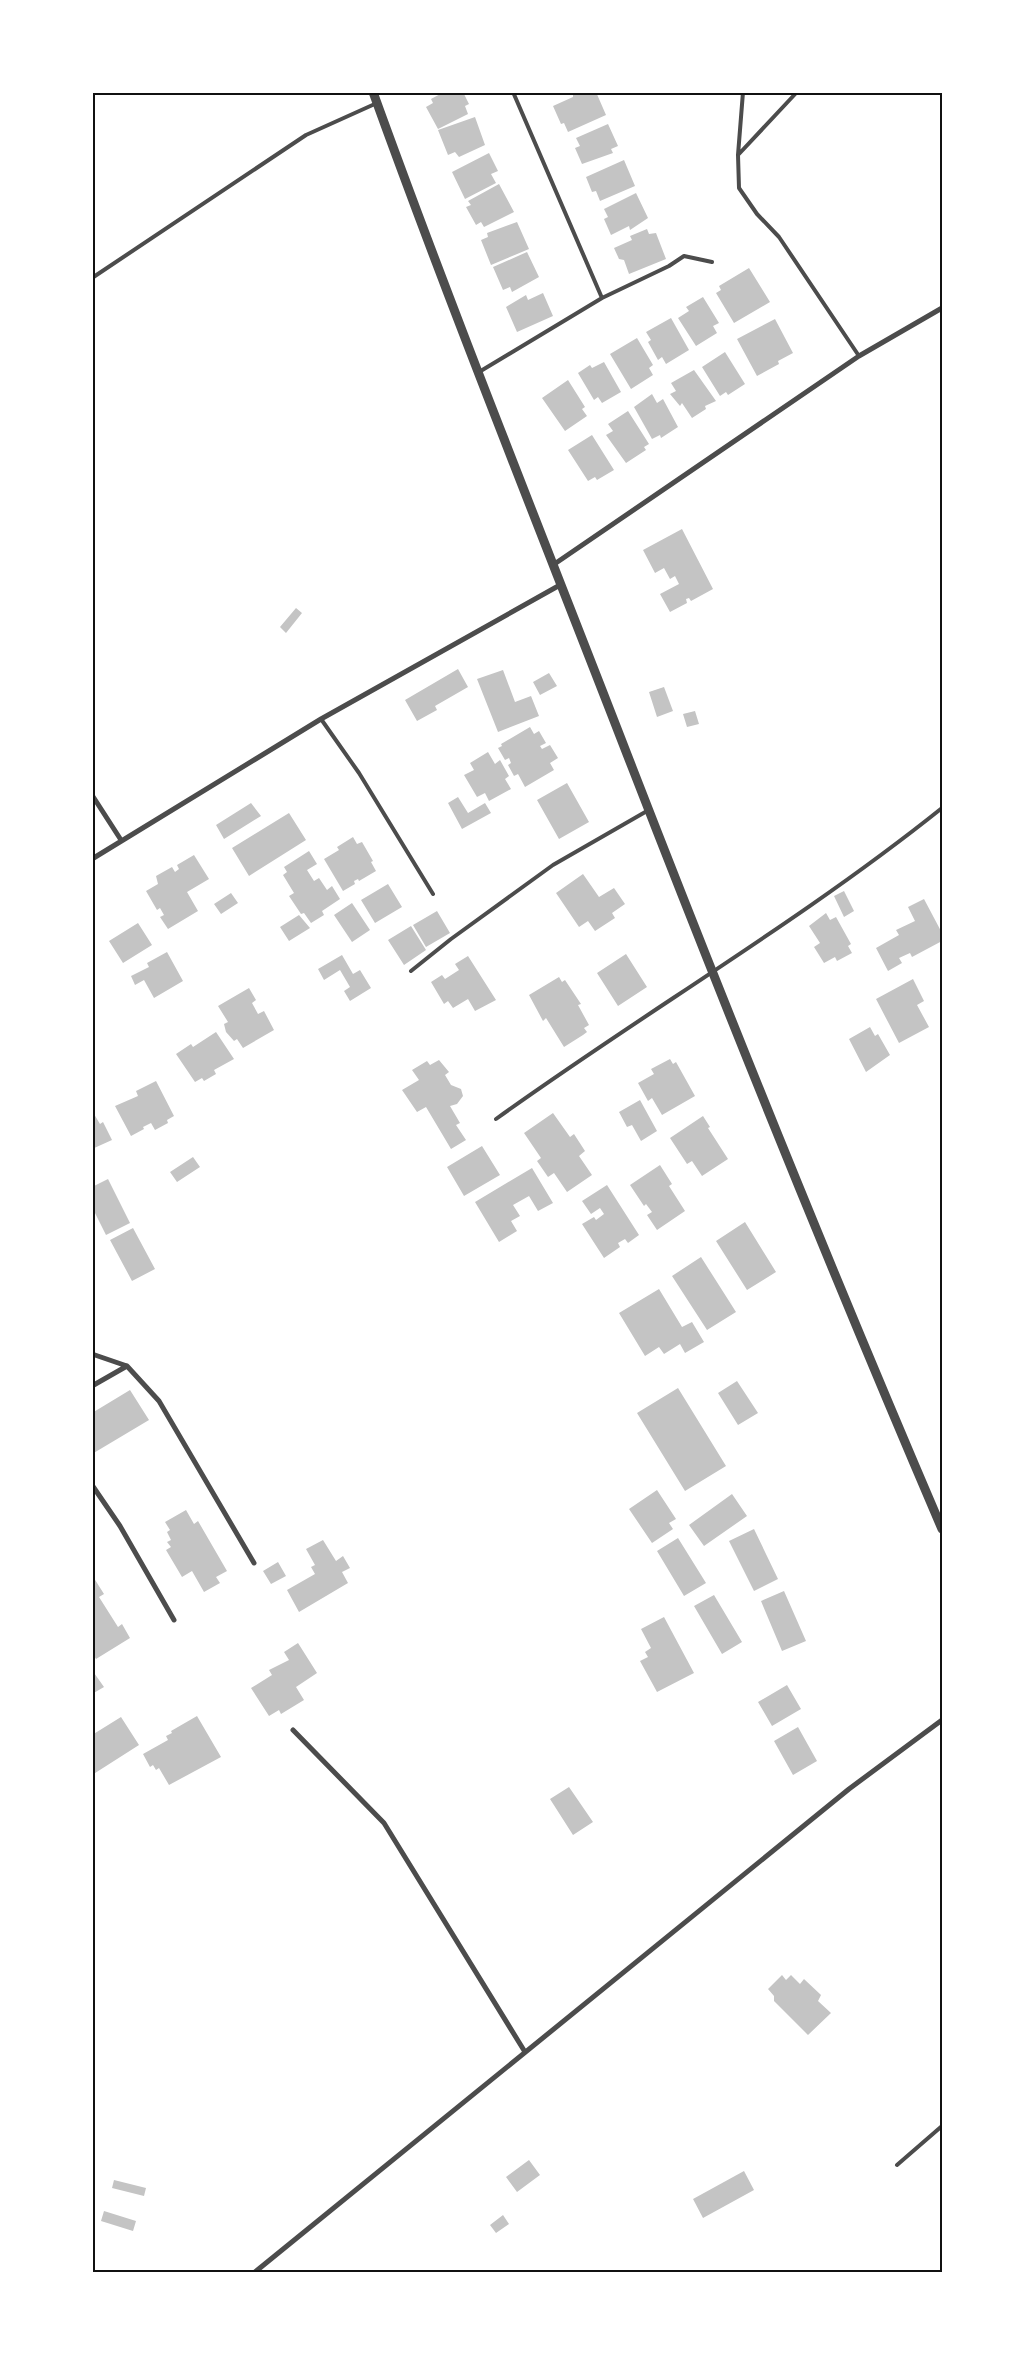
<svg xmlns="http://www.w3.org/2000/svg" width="1035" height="2365" font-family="'Roboto Serif',serif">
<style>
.building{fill:#c4c4c4}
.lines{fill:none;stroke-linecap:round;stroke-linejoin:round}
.service{stroke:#4c4c4c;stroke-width:4}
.minor{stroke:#4c4c4c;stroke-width:5}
.tertiary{stroke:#4c4c4c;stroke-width:9}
.neatline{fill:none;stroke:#111;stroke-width:2}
</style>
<rect width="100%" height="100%" fill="#fff"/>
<path class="building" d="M444 92H463L469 104 465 106 468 114 438 129 426 107 433 103 431 99Z
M577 92H589V94L596 92 606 115 568 132 564 123 561 124 553 106 573 97V94Z
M475 117 485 145 459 157 455 152 448 155 438 130Z
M608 124 618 146 611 149 613 153 582 164 575 148 580 146 576 138Z
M489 153 498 171 491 174 496 183 465 199 452 172Z
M624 160 635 186 600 201 596 191 592 192 586 177Z
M499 184 514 212 484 227 481 222 476 225 466 207 471 205 468 201Z
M636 193 648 218 630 230 629 226 611 235 604 219 608 217 604 209Z
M517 222 529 249 491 265 481 240 488 237 487 233Z
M647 229 649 234 656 233 666 259 629 274 624 260 619 259 614 248 632 240 630 236Z
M527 252 539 277 512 292 510 287 503 290 493 267Z
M749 268 770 302 734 323 716 293 721 290 719 286Z
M543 293 553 316 517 332 506 307 526 295 528 300Z
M703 297 719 323 713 326 717 333 696 346 678 318 689 311 686 307Z
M671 318 689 350 666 364 662 357 658 360 648 342 651 340 646 332Z
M775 319 793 353 778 361 779 364 757 376 737 339Z
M637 338 653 365 649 368 653 375 631 389 610 354Z
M725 352 745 384 728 395 726 392 720 396 702 367Z
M604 362 621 392 602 403 598 397 594 400 578 373 590 365 592 368Z
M694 370 716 401 705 406 706 409 692 418 682 403 680 406 670 394 676 391 671 383Z
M568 380 585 407 582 409 587 416 565 431 542 398Z
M652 394 657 403 663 399 678 427 661 438 660 435 652 439 634 407Z
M628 411 649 444 644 447 646 450 626 463 606 435 613 431 608 424Z
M592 435 614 470 597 480 595 477 588 481 568 450Z
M682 529 713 589 691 601 689 598 686 599 687 603 670 612 660 594 679 584 675 576 670 579 664 568 655 573 643 550Z
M296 608 302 613 286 633 280 627Z
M458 669 468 687 435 706 437 710 417 721 405 700Z
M503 670 515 702 531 696 539 716 498 732 477 679Z
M549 673 557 686 540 695 533 682Z
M664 687 673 711 657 717 649 692Z
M695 711 699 724 687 727 683 714Z
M530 727 534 734 539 731 546 743 540 746 542 749 550 745 558 758 550 763 554 770 525 787 518 774 514 776 508 765 511 763 509 758 505 760 498 748 502 746 501 744Z
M488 752 495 764 500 760 509 776 505 779 511 789 489 801 485 793 477 797 464 775 474 770 470 763Z
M567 783 589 822 559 839 537 800Z
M458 797 468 813 485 803 491 813 462 829 448 803Z
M251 803 261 816 224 839 216 825Z
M289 813 306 840 249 876 232 848Z
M353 837 357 844 362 842 373 861 371 862 376 871 359 881 358 879 354 881 355 884 343 891 324 859 339 850 337 847Z
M309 851 317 864 307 870 314 881 319 878 327 890 332 886 340 899 322 911 324 915 311 923 304 913 301 914 289 896 294 893 283 875 287 872 284 867Z
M194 855 209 879 187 892 198 911 168 929 160 917 164 915 160 908 157 910 146 891 158 884 156 876 172 867 175 872 179 869 177 865Z
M583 874 599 897 614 888 625 904 612 913 615 918 595 931 588 921 579 927 556 893Z
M388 884 402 907 375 923 361 900Z
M844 891 854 911 844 917 834 896Z
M231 893 238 903 221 914 214 904Z
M924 899 942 933V941L912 957 910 953 899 958 902 963 888 971 876 948 899 935 896 930 915 921 908 907Z
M352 903 370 930 352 942 334 915Z
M437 911 450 933 426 947 413 925Z
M826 913 830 920 836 917 851 944 848 946 852 953 837 961 835 957 824 963 814 947 820 943 809 926Z
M299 915 310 928 289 941 280 927Z
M138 923 152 945 123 963 109 941Z
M411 926 426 950 404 965 388 940Z
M167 952 183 981 154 998 144 980 135 985 131 976 149 967 147 963Z
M626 954 647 987 618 1006 597 973Z
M342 955 353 974 360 970 371 988 350 1001 344 991 350 987 340 970 324 980 318 969Z
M468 956 496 1000 475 1011 468 999 453 1008 448 1001 444 1004 431 982 442 975 445 979 459 970 455 964Z
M559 977 562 982 565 980 581 1004 578 1005 589 1025 584 1028 587 1032 583 1035 564 1047 546 1018 543 1021 529 995Z
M913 979 924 1001 917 1005 929 1027 899 1043 876 999Z
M249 988 256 1000 252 1003 258 1014 264 1011 274 1030 243 1048 237 1039 234 1041 226 1032 224 1024 228 1022 218 1006Z
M870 1027 875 1036 878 1034 890 1055 866 1072 849 1039Z
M216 1032 234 1059 214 1070 216 1074 204 1081 202 1078 195 1082 176 1054 191 1044 193 1047Z
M670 1059 673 1064 676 1062 695 1096 662 1115 652 1098 648 1101 638 1083 654 1074 651 1069Z
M439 1060 449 1072 445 1075 451 1085 461 1089 463 1096 457 1104 450 1106 460 1123 456 1125 466 1140 451 1149 426 1107 417 1112 402 1090 419 1080 412 1070 427 1061 430 1065Z
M156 1081 174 1116 167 1120 168 1123 155 1130 151 1123 143 1127 144 1129 131 1136 115 1106 138 1096 136 1091Z
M640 1100 657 1131 641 1141 632 1125 627 1127 619 1112Z
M553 1113 570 1137 574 1134 585 1151 579 1156 592 1175 567 1192 554 1173 548 1177 537 1161 541 1158 524 1133Z
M94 1114 100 1124 103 1122 112 1140 92 1149V1115Z
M703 1116 710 1127 708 1128 728 1159 702 1176 692 1161 687 1164 670 1138Z
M482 1146 500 1175 464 1196 447 1167Z
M193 1157 200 1167 177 1182 170 1172Z
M660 1165 672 1184 669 1186 685 1211 657 1230 647 1215 652 1212 646 1204 644 1206 630 1185Z
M532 1168 553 1203 538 1211 529 1196 513 1205 520 1216 511 1221 517 1231 499 1242 475 1202Z
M108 1179 130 1223 106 1235 92 1207V1187Z
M607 1185 639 1235 628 1243 625 1239 618 1243 620 1247 604 1258 582 1224 594 1217 596 1220 604 1214 600 1208 591 1214 582 1201Z
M745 1222 776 1272 747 1290 716 1241Z
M133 1228 155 1269 132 1281 110 1240Z
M701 1257 736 1312 707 1330 672 1276Z
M659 1289 682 1327 692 1322 704 1342 685 1353 680 1344 664 1354 659 1347 645 1356 619 1313Z
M737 1381 758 1413 738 1425 718 1393Z
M678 1388 726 1466 685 1491 637 1413Z
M130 1390 149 1420 92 1454V1413Z
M657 1490 676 1519 669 1523 673 1529 652 1543 629 1509Z
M732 1494 747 1516 704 1546 689 1525Z
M186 1510 194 1524 198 1521 227 1571 216 1577 220 1583 204 1592 192 1571 182 1577 166 1550 171 1547 167 1542 171 1540 167 1532 170 1530 165 1522Z
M754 1529 778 1579 754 1591 729 1541Z
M678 1538 706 1583 684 1596 657 1551Z
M323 1540 336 1561 343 1556 350 1568 342 1572 348 1583 299 1612 287 1590 315 1574 311 1567 315 1565 306 1549Z
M278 1562 286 1576 271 1584 263 1571Z
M92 1575 104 1594 99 1597 118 1627 122 1624 130 1638 96 1659 92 1653Z
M784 1591 806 1641 782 1651 761 1601Z
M714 1595 742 1642 722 1654 694 1606Z
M664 1617 694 1673 657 1692 640 1661 648 1657 645 1652 651 1648 641 1629Z
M298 1643 317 1673 296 1687 304 1700 281 1714 279 1710 269 1716 251 1688 272 1675 269 1670 289 1660 284 1652Z
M92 1670 104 1687 92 1694Z
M787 1685 801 1709 772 1726 758 1702Z
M197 1716 221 1757 169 1785 159 1768 156 1770 153 1765 150 1767 143 1754 168 1740 166 1736 172 1733 171 1731Z
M121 1717 139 1745 92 1775V1735Z
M798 1727 817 1761 793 1775 774 1741Z
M569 1787 593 1822 573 1835 550 1799Z
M782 1975 786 1980 791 1975 800 1984 804 1979 821 1995 818 2001 831 2013 808 2035 774 2001V1996L768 1989Z
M529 2160 540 2175 517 2192 506 2177Z
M744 2171 754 2190 703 2218 693 2199Z
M114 2180 146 2188 144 2196 112 2188Z
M104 2211 136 2221 133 2231 101 2221Z
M503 2215 509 2224 496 2233 490 2225Z"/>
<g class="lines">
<path class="service" d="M513 92 602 298
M743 92 738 155 739 188 757 214 779 237 859 356
M738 155 797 92
M92 278 306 135 377 103
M479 372 602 298 669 266 684 256 712 262
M321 719 359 773 433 894
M411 971 451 939 553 865 647 811
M496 1119C643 1013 801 921 942 808
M897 2165 942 2126"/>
<path class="minor" d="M553 565 859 356 942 308
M92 795 121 840
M92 859 321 719 560 585
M92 1354 127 1366 159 1401 254 1563
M92 1386 127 1366
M92 1485 120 1526 174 1620
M293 1730 384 1823 525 2052
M255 2272 849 1789 942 1720"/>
<path class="tertiary" d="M373 92C455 319 545 542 632 767 731 1022 834 1277 942 1529"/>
</g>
<rect width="1035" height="2365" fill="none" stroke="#ffffff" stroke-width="188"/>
<rect x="94" y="94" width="847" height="2177" class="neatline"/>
</svg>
